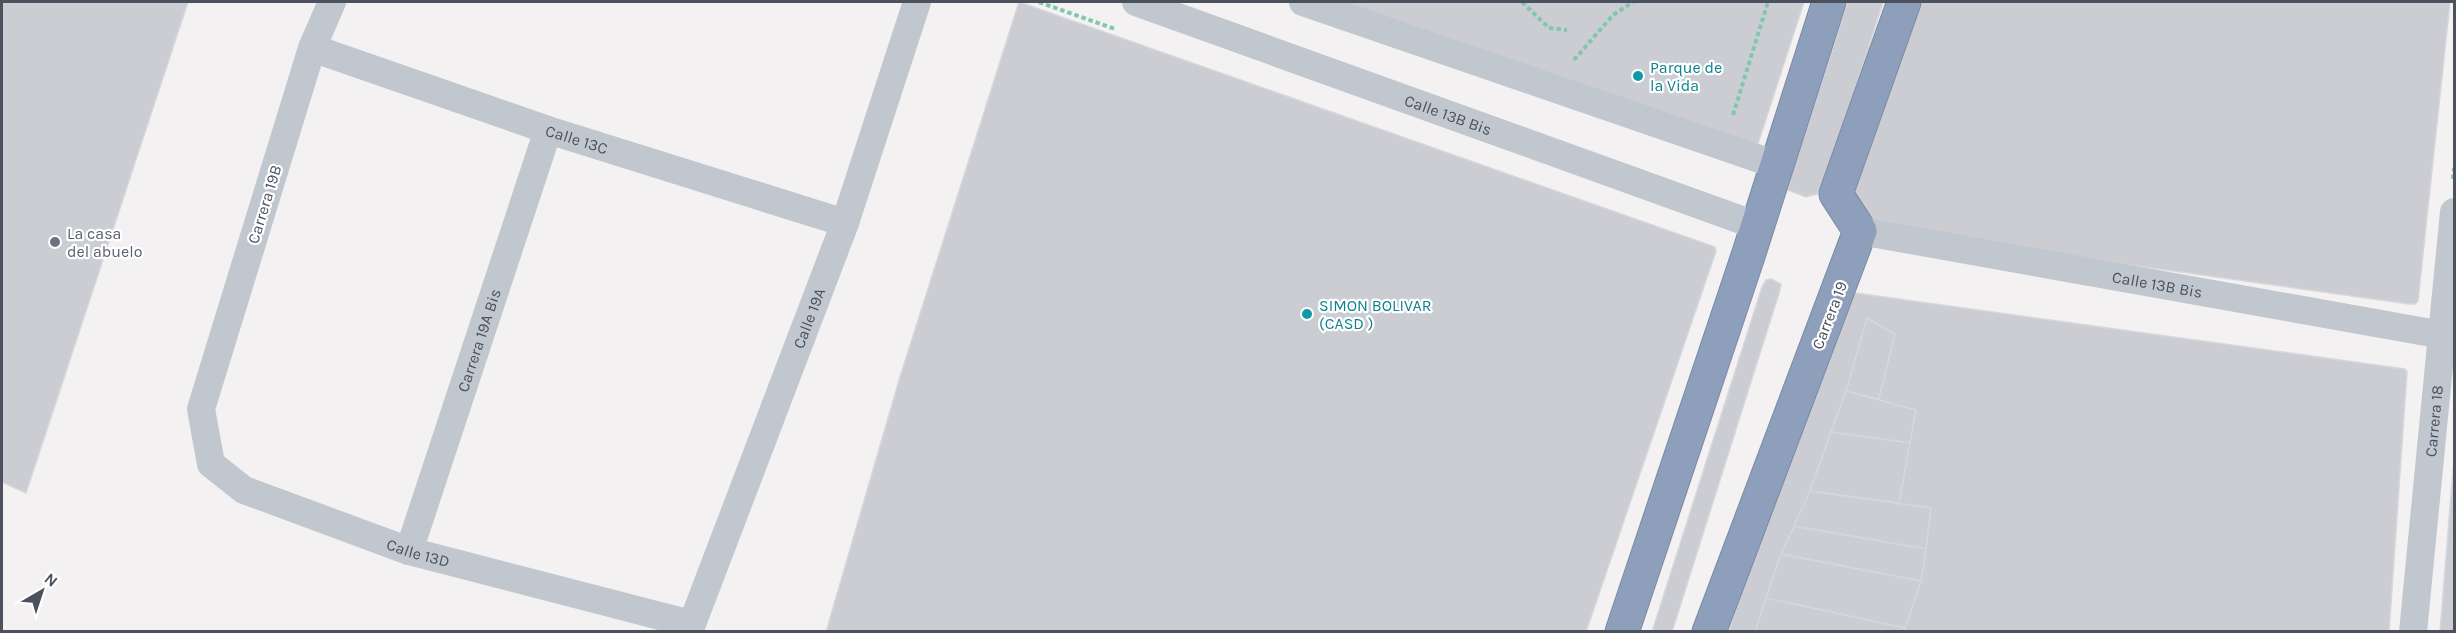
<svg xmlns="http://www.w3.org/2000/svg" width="2456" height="633" font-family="Karla,sans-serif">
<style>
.building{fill:#cccdd3;stroke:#d6d7dc;stroke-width:1.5}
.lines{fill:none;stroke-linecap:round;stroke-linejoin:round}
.highway-casing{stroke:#798aa6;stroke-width:35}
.path{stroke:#80c7ab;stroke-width:4;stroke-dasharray:4.5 3;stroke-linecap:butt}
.street{stroke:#c1c7ce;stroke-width:28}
.highway{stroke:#8e9fbb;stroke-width:33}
.culture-dot{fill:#0f9aa8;stroke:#fff;stroke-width:2}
.worship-dot{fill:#6b7280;stroke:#fff;stroke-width:2}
.labels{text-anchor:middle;stroke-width:4.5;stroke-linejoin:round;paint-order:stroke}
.culture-label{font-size:16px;fill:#0d838f;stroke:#fff;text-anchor:start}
.street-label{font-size:16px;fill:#4b525d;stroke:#fff}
.worship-label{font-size:16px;fill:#5b616d;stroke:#fff;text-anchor:start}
</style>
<rect width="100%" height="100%" fill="#f3f1f1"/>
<path class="building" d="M2 2H188L26 493 2 482Z
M1019 2 1715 247 1716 251 1586 632H826L900 377Z
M1295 2H1804L1756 150Z
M1848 2H1883L1825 183 1817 194 1806 197 1788 190 1791 175Z
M1919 2H2450L2418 301 2415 304H2409L1852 226 1846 218Z
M1771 279 1781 284 1780 290 1672 632H1652L1762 287 1766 280Z
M1841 291 2405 369 2407 372 2389 632H1729L1834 295Z
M1867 318 1895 334 1879 399 1846 391Z
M1846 391 1916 410 1910 443 1831 432Z
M1831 432 1910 443 1899 503 1810 491Z
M2454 458V632H2440Z
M1810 491 1931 508 1926 549 1794 526Z
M1794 526 1926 549 1921 581 1781 554Z
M1781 554 1921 581 1905 628 1766 598Z
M1766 598 1905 628 1904 632H1755Z"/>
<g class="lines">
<g class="highway-casing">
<path id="highway" d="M1622 632 1748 256 1829 2
M1709 632 1860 231 1836 194 1904 2"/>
</g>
<path class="path" d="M1039 2 1115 29
M1522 2 1549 28 1567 30
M1574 60 1613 15 1633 2
M1733 115 1768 2
M2453 179 2454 168"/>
<g class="street">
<path id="s1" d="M332 2 312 48 201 409 211 464 244 490 409 551 691 624"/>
<path id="s2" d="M1136 2 1758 226"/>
<path d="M1303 2 1777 165"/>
<path id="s3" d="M312 48 548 130 845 223"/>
<path id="s4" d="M1860 231 2454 337"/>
<path id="s5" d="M409 551 548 130"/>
<path id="s6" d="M689 632 845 223 917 2"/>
<path id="s7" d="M2413 632 2454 212"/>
</g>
<use href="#highway" class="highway"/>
</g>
<g class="culture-dot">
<circle cx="1638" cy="76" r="6"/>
<circle cx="1307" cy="314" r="6"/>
</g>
<circle class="worship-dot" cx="55" cy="242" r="6"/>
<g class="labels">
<g class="culture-label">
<text x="1650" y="73">Parque de<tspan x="1650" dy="18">la Vida</tspan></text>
<text x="1319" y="311">SIMON BOLIVAR<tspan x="1319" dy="18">(CASD )</tspan></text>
</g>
<g class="street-label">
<text dy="6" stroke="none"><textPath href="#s2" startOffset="332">Calle 13B Bis</textPath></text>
<text dy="6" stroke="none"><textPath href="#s3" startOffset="280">Calle 13C</textPath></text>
<text transform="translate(264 204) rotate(-73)" y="6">Carrera 19B</text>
<text dy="6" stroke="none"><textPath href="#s4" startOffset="302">Calle 13B Bis</textPath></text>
<text transform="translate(1829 315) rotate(-69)" y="6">Carrera 19</text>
<text dy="6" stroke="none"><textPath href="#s6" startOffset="336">Calle 19A</textPath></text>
<text dy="6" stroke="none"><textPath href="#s5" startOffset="222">Carrera 19A Bis</textPath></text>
<text dy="6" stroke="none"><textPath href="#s7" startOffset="212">Carrera 18</textPath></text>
<text dy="6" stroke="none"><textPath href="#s1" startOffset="711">Calle 13D</textPath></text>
</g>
<g class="worship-label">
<text x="67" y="239">La casa<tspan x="67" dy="18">del abuelo</tspan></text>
</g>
</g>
<rect width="2456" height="633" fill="none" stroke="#4b525d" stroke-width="6"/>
<g transform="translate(42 591) rotate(39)" stroke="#ffffff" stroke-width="4.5" paint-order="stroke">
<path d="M0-4.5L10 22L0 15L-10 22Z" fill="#4b525d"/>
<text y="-9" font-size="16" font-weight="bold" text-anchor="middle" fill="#4b525d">N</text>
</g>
</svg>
